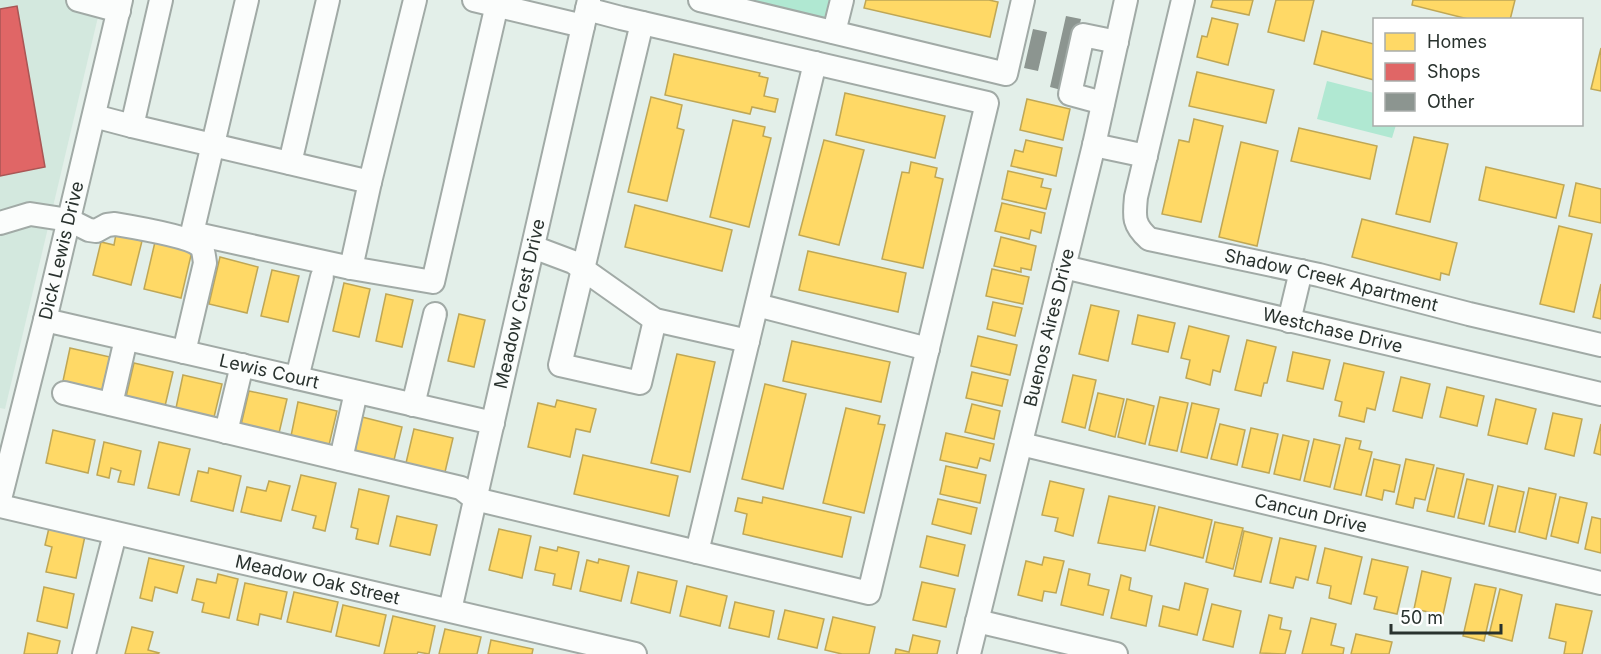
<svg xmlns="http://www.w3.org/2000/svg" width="1601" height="654" font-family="Inter,sans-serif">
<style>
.built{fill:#d3e8de}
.green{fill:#b0e8d2}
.homes{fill:#ffd966;stroke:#bfa755;stroke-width:1.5}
.shops{fill:#e06666;stroke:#a95655;stroke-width:1.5}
.building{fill:#8c9590}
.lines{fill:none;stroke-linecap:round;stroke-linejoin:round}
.minor-casing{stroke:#a1aaa6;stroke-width:26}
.minor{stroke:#fbfdfc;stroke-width:22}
.labels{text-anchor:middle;stroke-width:6;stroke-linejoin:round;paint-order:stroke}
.street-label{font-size:18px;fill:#29322e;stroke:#fff}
</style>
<rect width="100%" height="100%" fill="#e3efe9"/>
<path class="built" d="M0 0H102L5 409 0 408Z"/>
<path class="green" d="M713 0H831L824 27Z
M1327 81 1374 93V124L1396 125 1392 138 1317 119Z"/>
<path class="homes" d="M866 0H989L998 2 990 37 864 8Z
M1213 0H1253L1249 15 1211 7Z
M1276 0H1314L1304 41 1268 32Z
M1413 0H1515L1510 20H1472L1412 5Z
M1212 18 1238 24 1228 65 1197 57 1202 36 1207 37Z
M1322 31 1374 44V80L1314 64Z
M1601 48V91L1591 89Z
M674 54 760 73 759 76 768 78 764 96 778 99 775 112 752 107 750 114 665 95Z
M1197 72 1274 90 1266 123 1189 106Z
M845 93 945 116 935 158 836 135Z
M651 97 682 105 677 128 684 130 667 201 628 192Z
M1027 99 1070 109 1063 140 1020 130Z
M1194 119 1223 126 1201 222 1162 214 1179 140 1189 142Z
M733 120 765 127 763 136 771 138 749 227 710 217Z
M1299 128 1377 146 1370 179 1291 161Z
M1414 137 1448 144 1430 222 1396 214Z
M824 140 864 150 839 245 799 235Z
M1026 140 1062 148 1056 176 1011 166 1015 150 1023 152Z
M1241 142 1278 151 1257 246 1219 237Z
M911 162 937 168 935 177 943 179 923 268 882 259 902 172 909 173Z
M1486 167 1564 185 1556 218 1479 200Z
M1008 171 1043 179 1041 187 1051 189 1046 209 1002 199Z
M1576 183 1601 189V223L1569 216Z
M1002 203 1045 213 1041 233 1031 230 1029 239 995 231Z
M635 205 732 230 722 271 625 247Z
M1362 219 1457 243 1449 275 1441 273 1440 280 1352 257Z
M1559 226 1592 234 1574 312 1540 304Z
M116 234 142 241 131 285 93 275 101 242 114 245Z
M1001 237 1036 246 1031 270 1021 268V272L994 266Z
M155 242 192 251 181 298 144 289Z
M808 251 906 273 898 312 799 290Z
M220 257 258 267 247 313 209 304Z
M992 269 1029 277 1023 304 986 296Z
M272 270 299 276 288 322 261 316Z
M344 283 370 289 359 337 333 331Z
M1601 284V319L1593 317Z
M386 294 413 300 402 347 376 341Z
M993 302 1022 308 1015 336 987 329Z
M1091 305 1119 311 1108 361 1079 354Z
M459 314 485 320 474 367 448 361Z
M1138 315 1175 323 1168 352 1132 344Z
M1189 326 1229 336 1220 372 1213 370 1210 385 1186 378 1190 360 1181 358Z
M978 336 1017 345 1010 375 971 366Z
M1247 340 1276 347 1267 383H1264L1261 396 1235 390Z
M792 341 890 362 881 402 783 381Z
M70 348 110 357 102 390 63 381Z
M1293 352 1330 360 1323 389 1287 381Z
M677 354 715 362 690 472 651 463Z
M134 363 173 372 165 406 126 397Z
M1344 363 1384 372 1375 410 1367 408 1364 422 1339 416 1342 402 1335 400Z
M972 372 1008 380 1002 406 966 398Z
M183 375 222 384 214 417 176 408Z
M1073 375 1096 380 1085 428 1062 422Z
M1401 377 1430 384 1422 418 1393 411Z
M765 384 806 394 783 489 742 479Z
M1447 387 1484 396 1477 426 1440 417Z
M249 391 287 399 279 433 241 425Z
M1098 393 1124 399 1115 437 1089 430Z
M1160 397 1188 403 1177 451 1149 445Z
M1127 399 1154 406 1145 444 1118 437Z
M1496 399 1536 409 1527 444 1488 435Z
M557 400 596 409 590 432 576 429 570 457 528 447 538 403 555 407Z
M298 402 337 411 329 445 291 436Z
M1192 403 1219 409 1207 458 1181 452Z
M972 404 1000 411 994 439 965 432Z
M846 408 880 416 878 424 885 425 864 513 823 503Z
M1553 413 1582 419 1574 456 1545 449Z
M362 417 402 427 394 460 355 451Z
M1220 424 1245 430 1237 465 1211 459Z
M1601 424V455L1594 453Z
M1251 428 1278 434 1269 473 1242 467Z
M414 429 453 438 445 472 406 463Z
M53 430 95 440 88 473 46 463Z
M946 433 994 444 990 461 980 458 977 468 940 460Z
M1283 435 1309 441 1300 480 1274 474Z
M1346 438 1361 441 1359 449 1372 452 1361 495 1334 489Z
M1314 439 1340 445 1330 487 1304 481Z
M104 442 141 451 134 485 118 482 121 471 111 468 109 478 97 475Z
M159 442 190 449 179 495 148 488Z
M583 455 678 476 669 516 574 494Z
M1374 459 1400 465 1394 492 1384 490 1382 500 1366 496Z
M1406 459 1434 465 1425 500 1415 498 1413 508 1396 504Z
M946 466 986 475 980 503 940 494Z
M209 468 241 476 233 511 191 501 198 471 208 473Z
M1437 468 1464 474 1454 517 1427 511Z
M301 475 336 483 325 531 313 528 316 516 292 510Z
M1467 479 1493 485 1484 524 1458 518Z
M269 481 290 486 281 521 241 512 247 487 266 491Z
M1050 481 1084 489 1073 536 1055 531 1058 518 1042 515Z
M1498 486 1524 492 1515 532 1489 526Z
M1529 488 1556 494 1546 539 1519 532Z
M359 489 389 496 378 544 356 539 358 529 351 527Z
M1109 496 1155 506 1145 551 1098 543Z
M763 497 851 517 842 557 743 534 747 514 735 511 738 498 762 503Z
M1560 497 1587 503 1578 543 1551 536Z
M938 499 977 508 971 534 932 524Z
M1159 507 1212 520 1203 558 1150 545Z
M397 516 437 525 430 555 390 546Z
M1592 517 1601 519V553L1585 549Z
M1215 522 1243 528 1233 569 1206 562Z
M49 528 85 536 76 578 46 572 52 547 45 545Z
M499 529 531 536 522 578 489 570Z
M1244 531 1272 538 1261 582 1234 576Z
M927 536 965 545 958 576 920 567Z
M1280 538 1316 546 1308 580 1296 577 1293 588 1270 583Z
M540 547 557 551 558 547 579 552 571 589 553 585 555 574 535 570Z
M1325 548 1362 557 1351 604 1329 598 1331 586 1317 583Z
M1044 557 1064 561 1056 593 1044 591 1042 601 1018 595 1026 561 1042 565Z
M149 558 184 566 177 593 155 587 152 601 140 598Z
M599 559 629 566 621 601 580 591 587 560 598 563Z
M1372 559 1408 567 1397 614 1374 609 1377 597 1364 594Z
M1069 569 1090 574 1088 585 1109 590 1103 615 1061 605Z
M1422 571 1451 578 1443 615 1414 609Z
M638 572 677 581 670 613 631 603Z
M218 574 238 579 229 618 202 612 204 603 192 600 197 579 216 583Z
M1121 575 1131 578 1129 590 1152 596 1146 626 1111 618Z
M922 582 955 589 946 627 913 620Z
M245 583 287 592 281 619 260 614 258 625 237 620Z
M1185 583 1208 589 1197 635 1159 626 1163 606 1179 610Z
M1475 584 1496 588 1484 641 1463 636Z
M687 586 727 596 720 626 680 616Z
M44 587 74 594 67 628 37 621Z
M1500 589 1522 595 1512 641 1489 635Z
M294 592 338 602 331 632 287 622Z
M735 602 774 611 769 637 729 628Z
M1212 604 1241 611 1233 647 1203 640Z
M1556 604 1592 611 1582 654H1564L1566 642 1549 638Z
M343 605 386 615 379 646 336 636Z
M785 610 824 619 817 648 778 639Z
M1269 615 1282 618 1280 629 1291 631 1285 654 1260 653Z
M393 616 435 626 429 654 418 652 417 654H384Z
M833 617 875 627 869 654H842L825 650Z
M1311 618 1336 624 1331 645 1344 648 1343 654H1302Z
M132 627 153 632 148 650 159 653 158 654H125Z
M445 629 481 637 477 654H439Z
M28 633 60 641 57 654H24Z
M1356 634 1392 642 1389 654H1351Z
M913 635 940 641 937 654H895L896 649 909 652Z
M491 640 533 649 532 654H488Z"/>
<path class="shops" d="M17 6 45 167 0 176V9Z"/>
<path class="building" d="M1066 16 1081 19 1065 91 1050 87Z
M1033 29 1047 32 1038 71 1024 68Z"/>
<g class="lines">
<g class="minor-casing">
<g id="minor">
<path d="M78 0 119 11"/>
<path d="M247 0 192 233 351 268"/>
<path d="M415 0 370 182 351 268 433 282 498 0"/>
<path d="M474 0 583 26"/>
<path d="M700 0 1006 74 1023 0"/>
<path id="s1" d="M1183 0 1136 197C1134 217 1133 225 1149 239L1319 275 1469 314 1601 345"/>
<path d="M642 23 560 365 640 383 655 320"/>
<path d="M834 32 842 0"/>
<path d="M1103 103 1070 94 1083 35 1117 42"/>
<path d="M94 116 132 126 161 0"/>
<path d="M132 126 370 182"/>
<path d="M1094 145 1146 156"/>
<path d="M290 163 328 0"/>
<path d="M0 223 30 214 69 220 89 230 96 231 107 225 115 224C133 227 187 236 199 245 204 249 204 257 205 263L184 352"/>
<path d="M533 247 573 262 655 320 748 341"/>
<path id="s2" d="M1064 267 1601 394"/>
<path d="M757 305 928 349"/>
<path id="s3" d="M45 320 493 423"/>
<path d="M1289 321 1301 271"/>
<path d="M297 378 322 277"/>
<path d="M64 393 461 488 475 499 869 593 987 103 621 18 587 9"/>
<path d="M111 404 126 339"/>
<path d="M413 405 435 314"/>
<path d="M226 432 242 365"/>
<path id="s4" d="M1021 444 1601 583"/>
<path d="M341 459 356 392"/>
<path id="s5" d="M0 499 45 320 121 0"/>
<path id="s6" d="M0 506C211 557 424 603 635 654"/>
<path d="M697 552 815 63"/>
<path id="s7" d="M450 610 589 0"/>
<path d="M977 621 1116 654"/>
<path d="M84 654 115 534"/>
<path id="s8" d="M969 654 1094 145 1126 0"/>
</g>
</g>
<use href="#minor" class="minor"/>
</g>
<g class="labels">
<g class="street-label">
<text dy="6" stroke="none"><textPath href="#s5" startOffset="256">Dick Lewis Drive</textPath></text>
<text dy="6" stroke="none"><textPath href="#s1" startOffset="436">Shadow Creek Apartment</textPath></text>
<text dy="6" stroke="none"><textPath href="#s7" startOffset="314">Meadow Crest Drive</textPath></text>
<text dy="6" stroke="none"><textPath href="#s8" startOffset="336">Buenos Aires Drive</textPath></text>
<text dy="6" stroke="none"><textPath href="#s2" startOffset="276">Westchase Drive</textPath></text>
<text dy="6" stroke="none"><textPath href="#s3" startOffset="230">Lewis Court</textPath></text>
<text dy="6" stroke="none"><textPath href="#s4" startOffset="298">Cancun Drive</textPath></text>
<text dy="6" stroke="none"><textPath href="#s6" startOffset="326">Meadow Oak Street</textPath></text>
</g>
</g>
<rect x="1373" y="18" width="210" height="108" fill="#ffffff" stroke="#a9adab" stroke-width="1.5"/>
<rect x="1385" y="33" width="30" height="18" fill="#ffd966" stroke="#a9adab" stroke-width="1.5"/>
<text x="1427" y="48" font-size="18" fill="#29322e">Homes</text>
<rect x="1385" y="63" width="30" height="18" fill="#e06666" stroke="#a9adab" stroke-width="1.5"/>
<text x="1427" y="78" font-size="18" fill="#29322e">Shops</text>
<rect x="1385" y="93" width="30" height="18" fill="#8c9590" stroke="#a9adab" stroke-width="1.5"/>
<text x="1427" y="108" font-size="18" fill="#29322e">Other</text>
<path d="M1391 624v9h110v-9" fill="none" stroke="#29322e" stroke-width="3"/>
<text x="1400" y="624" font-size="18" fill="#29322e" stroke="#ffffff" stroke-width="4.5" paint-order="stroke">50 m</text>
</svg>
